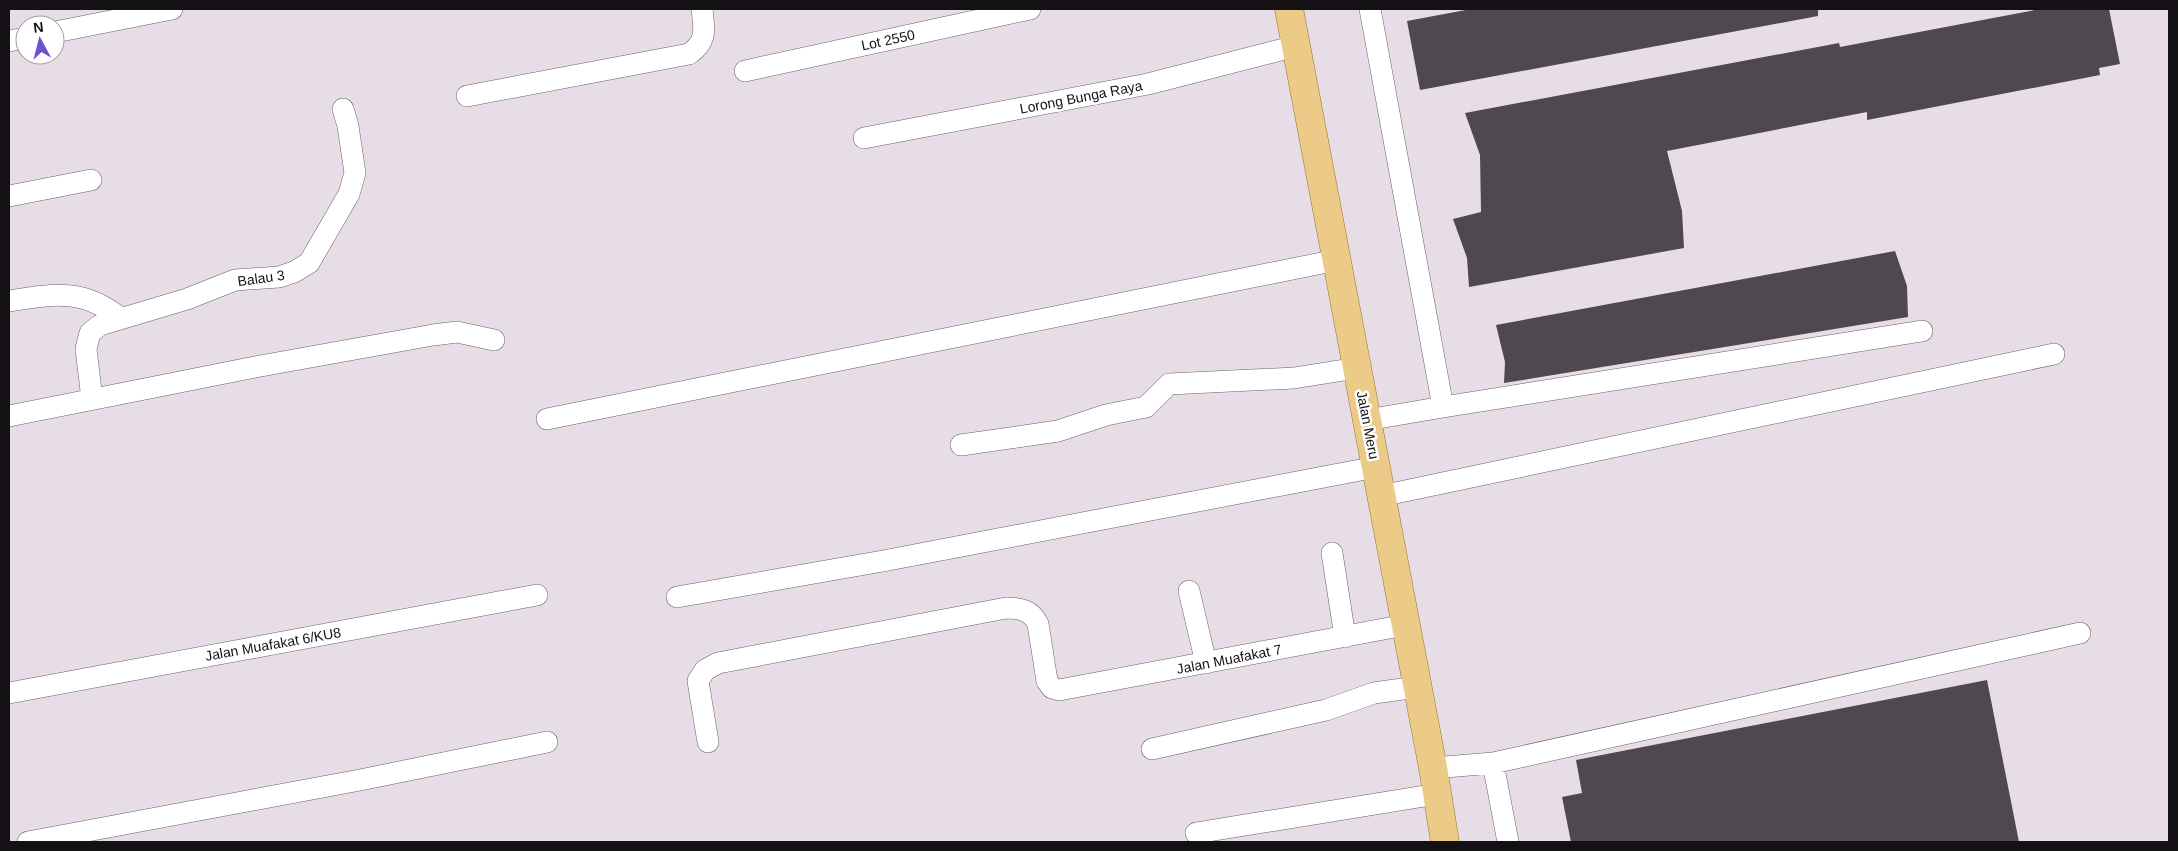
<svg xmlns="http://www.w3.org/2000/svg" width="2178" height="851" font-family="Helvetica,sans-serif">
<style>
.building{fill:#50484f}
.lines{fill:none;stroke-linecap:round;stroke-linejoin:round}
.minor-casing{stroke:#686067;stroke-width:22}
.major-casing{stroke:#97742b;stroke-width:29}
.minor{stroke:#fff;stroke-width:21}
.major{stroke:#ebcb87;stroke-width:28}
.labels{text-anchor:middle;stroke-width:5;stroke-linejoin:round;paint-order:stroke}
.street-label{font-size:14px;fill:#141114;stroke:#fff}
</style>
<rect width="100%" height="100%" fill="#e7dde6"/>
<path class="building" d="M1471 9H1818V16L1420 90 1407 21Z
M2040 9H2109L2120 64 2099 68 2100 75 1867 120V112L1667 151 1682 211 1684 248 1469 287 1467 258 1453 219 1481 212 1480 155 1465 113 1839 43 1840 47Z
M1895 251 1907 286 1908 317 1504 383 1505 362 1496 325Z
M1987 680 2019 842H1571L1562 797 1582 793 1576 760Z"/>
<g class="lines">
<g class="minor-casing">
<path id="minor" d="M1370 9 1443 407 1922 331
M55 32 172 9
M9 41 25 38
M745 71 1030 9
M467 96 689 54C708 41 704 29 702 9
M864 138 1148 84 1296 46
M9 196 91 180
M9 301C53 294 83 288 120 318
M92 399 86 349 90 333 100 325 187 299 235 280 279 277 294 272 309 263 349 194 355 173 348 126 343 109
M9 416 255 367 433 335 457 332 494 340
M547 419 1337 260
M1367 420 1443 407
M961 445 1058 431 1106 415 1146 407 1169 384 1294 378 1357 368
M1381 496 2054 354
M1332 553 1345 637
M1189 591 1206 663
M677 597 883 561 1376 467
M9 693 537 595
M708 742 698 681 705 670 718 663 1006 608C1020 608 1031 610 1038 624L1047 681 1052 688 1059 690 1405 625
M1152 749 1326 710 1374 693 1417 687
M1493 763 1508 842
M1433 768 1493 763 2080 633
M1196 833 1437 794
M28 842 360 780 547 742"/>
</g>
<g class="major-casing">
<path id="major" d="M1289 9 1433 768 1445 842"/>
</g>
<use href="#minor" class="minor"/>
<use href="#major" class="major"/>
</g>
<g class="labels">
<g class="street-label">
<text transform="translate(888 40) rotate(-12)" y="5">Lot 2550</text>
<text transform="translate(1081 97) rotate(-11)" y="5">Lorong Bunga Raya</text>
<text transform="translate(261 278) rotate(-8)" y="5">Balau 3</text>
<text transform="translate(1368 425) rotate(79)" y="5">Jalan Meru</text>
<text transform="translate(273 644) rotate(-10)" y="5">Jalan Muafakat 6/KU8</text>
<text transform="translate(1229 659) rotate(-11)" y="5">Jalan Muafakat 7</text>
</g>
</g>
<rect width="2178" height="851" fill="none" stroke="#141114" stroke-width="20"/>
<g transform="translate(40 40) rotate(353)"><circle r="24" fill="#ffffff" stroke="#a1a0a1"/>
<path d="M0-4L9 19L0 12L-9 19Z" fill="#6d52cc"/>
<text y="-8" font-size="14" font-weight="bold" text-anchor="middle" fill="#141114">N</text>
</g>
</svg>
